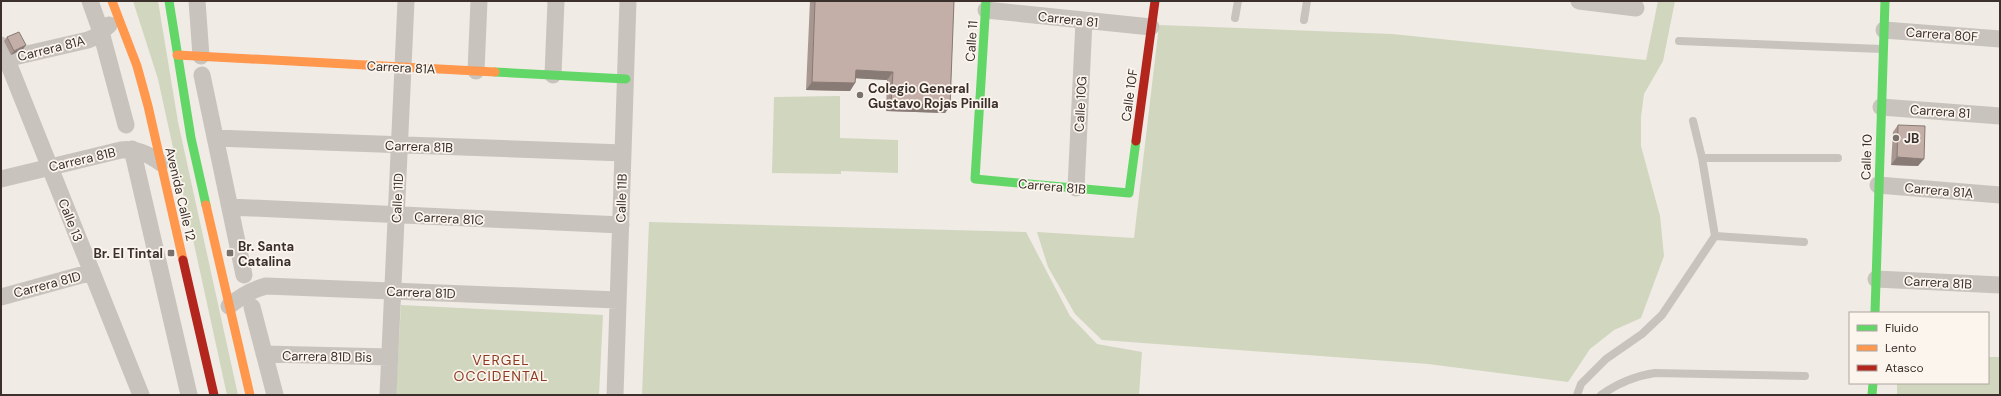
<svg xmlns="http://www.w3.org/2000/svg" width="2001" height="396" font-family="'DM Sans',sans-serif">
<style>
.green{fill:#d1d6bf}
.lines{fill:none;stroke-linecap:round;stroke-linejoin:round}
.lane{stroke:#c9c3be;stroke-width:8}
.street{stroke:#c9c3be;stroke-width:17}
.fast{stroke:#63d668;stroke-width:9}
.slow{stroke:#ff974d;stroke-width:9}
.jam{stroke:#b3261e;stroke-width:9}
.wall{fill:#a89690}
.shaded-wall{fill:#887a75}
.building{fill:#c3afa7;stroke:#887a75}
.poi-dot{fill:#7a716c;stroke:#fbf5ee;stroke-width:1.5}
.labels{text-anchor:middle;stroke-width:3.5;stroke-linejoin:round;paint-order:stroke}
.street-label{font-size:13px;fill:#3b302b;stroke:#fbf5ee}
.poi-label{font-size:13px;font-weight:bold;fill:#3b302b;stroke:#fbf5ee;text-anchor:start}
.neighbourhood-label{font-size:14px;letter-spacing:1px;fill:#8c3b22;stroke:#fbf5ee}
</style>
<rect width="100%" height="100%" fill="#f0ebe5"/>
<path class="green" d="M133 1H158L178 122 238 395H227L158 79Z
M1658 1H1675L1663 61 1644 94 1641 117V146L1660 216 1664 256 1641 318 1614 330 1590 349 1568 382 1428 364 1102 340 1075 314 1048 267 1037 232 1134 238 1159 25 1392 34 1646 60Z
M840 96V138L898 140V173L841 171V174L772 173 774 97Z
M649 222 1026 232 1070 316 1097 344 1142 352 1139 395H642Z
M401 305 603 315 599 395H396Z
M1988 357H2000V395H1897V383H1988Z"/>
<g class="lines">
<path class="lane" d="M1235 18 1238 1
M1304 20 1307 1
M1679 41 1882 49
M1693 121 1702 158 1715 236
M1702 158H1838
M1577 395 1581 384 1606 359 1642 334 1662 315 1715 236 1804 242
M1601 395C1618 383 1635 376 1655 373L1805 376"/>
<path class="street" d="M90 1 101 32 126 125
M197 1 201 56
M1579 1 1636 8
M986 10 1151 27
M1884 30 2000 39
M1 45 141 395
M1 60 88 40 95 37 109 25
M476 71 479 1
M202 75 244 275
M553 75 556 1
M1881 107 2000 116
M215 138 623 153
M132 149 189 395
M1 179 121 150C136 148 148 154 161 163
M1878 185 2000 195
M1076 188 1084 21
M230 207 621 225
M1876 279 2000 285
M1 297 92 272
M229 306C241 296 251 290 266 286L618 300
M252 307 275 395
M264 354 390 357
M388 395 406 1
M615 395 628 1"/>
<path class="fast" d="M169 1 191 138 206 205
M986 1 975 179 1129 193 1136 141
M495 72 626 79
M1875 313 1885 1
M1872 395 1873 383"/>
<path class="slow" d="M112 1 137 66 148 106 183 260
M177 55 495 72
M206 205 250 395"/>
<path class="jam" d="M1136 141 1155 1
M183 260 214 395"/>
</g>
<path class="wall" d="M810 1H954L950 106 945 113 886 111 887 80 856 78 855 83 850 91 806 90Z
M7 37 26 45 23 49 11 55 4 41Z
M1898 125 1918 166 1891 165 1893 132Z"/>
<path class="shaded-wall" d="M26 45 23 49 11 55 14 51Z
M856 70 893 72 887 80 851 78Z
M812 82 855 83 850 91 806 90Z
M891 103 950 106 945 113 886 111Z
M1897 157 1924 159 1918 166 1891 165Z"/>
<path class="building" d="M815 1H954L950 106 891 103 893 72 856 70 855 83 812 82Z
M19 32 26 45 14 51 7 37Z
M1898 125 1925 126 1924 159 1897 157Z"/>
<g class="poi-dot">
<circle cx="860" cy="95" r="4"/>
<circle cx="1896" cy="138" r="4"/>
<rect x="167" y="249" width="8" height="8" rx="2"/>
<rect x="226" y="249" width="8" height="8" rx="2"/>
</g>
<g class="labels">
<g class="street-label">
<text transform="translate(1068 19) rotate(6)" y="5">Carrera 81</text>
<text transform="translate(1942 34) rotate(4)" y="5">Carrera 80F</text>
<text transform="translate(971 41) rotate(-86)" y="5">Calle 11</text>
<text transform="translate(51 48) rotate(-14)" y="5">Carrera 81A</text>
<text transform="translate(401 67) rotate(3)" y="5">Carrera 81A</text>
<text transform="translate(1129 95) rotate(-82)" y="5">Calle 10F</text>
<text transform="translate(1080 104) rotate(-87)" y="5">Calle 10G</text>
<text transform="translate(1940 111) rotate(4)" y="5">Carrera 81</text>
<text transform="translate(419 146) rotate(2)" y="5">Carrera 81B</text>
<text transform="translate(1866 157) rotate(-88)" y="5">Calle 10</text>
<text transform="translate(82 159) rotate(-13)" y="5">Carrera 81B</text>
<text transform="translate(1052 186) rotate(5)" y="5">Carrera 81B</text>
<text transform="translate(1939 190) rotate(5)" y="5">Carrera 81A</text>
<text transform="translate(181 194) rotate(77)" y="5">Avenida Calle 12</text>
<text transform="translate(397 198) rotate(-87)" y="5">Calle 11D</text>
<text transform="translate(621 198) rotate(-88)" y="5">Calle 11B</text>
<text transform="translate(449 218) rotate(3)" y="5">Carrera 81C</text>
<text transform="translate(71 220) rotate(68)" y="5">Calle 13</text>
<text transform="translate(1938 282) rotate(3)" y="5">Carrera 81B</text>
<text transform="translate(47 284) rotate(-15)" y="5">Carrera 81D</text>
<text transform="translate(421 292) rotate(2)" y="5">Carrera 81D</text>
<text transform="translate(327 356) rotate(1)" y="5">Carrera 81D Bis</text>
</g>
<g class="poi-label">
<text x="868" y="93">Colegio General<tspan x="868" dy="15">Gustavo Rojas Pinilla</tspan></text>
<text x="1904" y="143">JB</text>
<text x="238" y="251">Br. Santa<tspan x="238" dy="15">Catalina</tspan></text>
<text x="163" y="258" text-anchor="end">Br. El Tintal</text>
</g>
<g class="neighbourhood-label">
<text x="501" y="365">VERGEL<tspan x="501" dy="16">OCCIDENTAL</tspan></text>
</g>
</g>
<rect width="2001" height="396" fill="none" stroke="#3b302b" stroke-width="4"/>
<rect x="1849" y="312" width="140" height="72" fill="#fbf5ee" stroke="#aea6a0"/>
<rect x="1857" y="325" width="20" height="6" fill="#63d668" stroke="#aea6a0"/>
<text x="1885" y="332" font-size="12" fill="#3b302b">Fluido</text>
<rect x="1857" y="345" width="20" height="6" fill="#ff974d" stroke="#aea6a0"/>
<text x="1885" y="352" font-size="12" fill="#3b302b">Lento</text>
<rect x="1857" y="365" width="20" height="6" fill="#b3261e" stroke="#aea6a0"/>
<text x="1885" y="372" font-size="12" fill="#3b302b">Atasco</text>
</svg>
